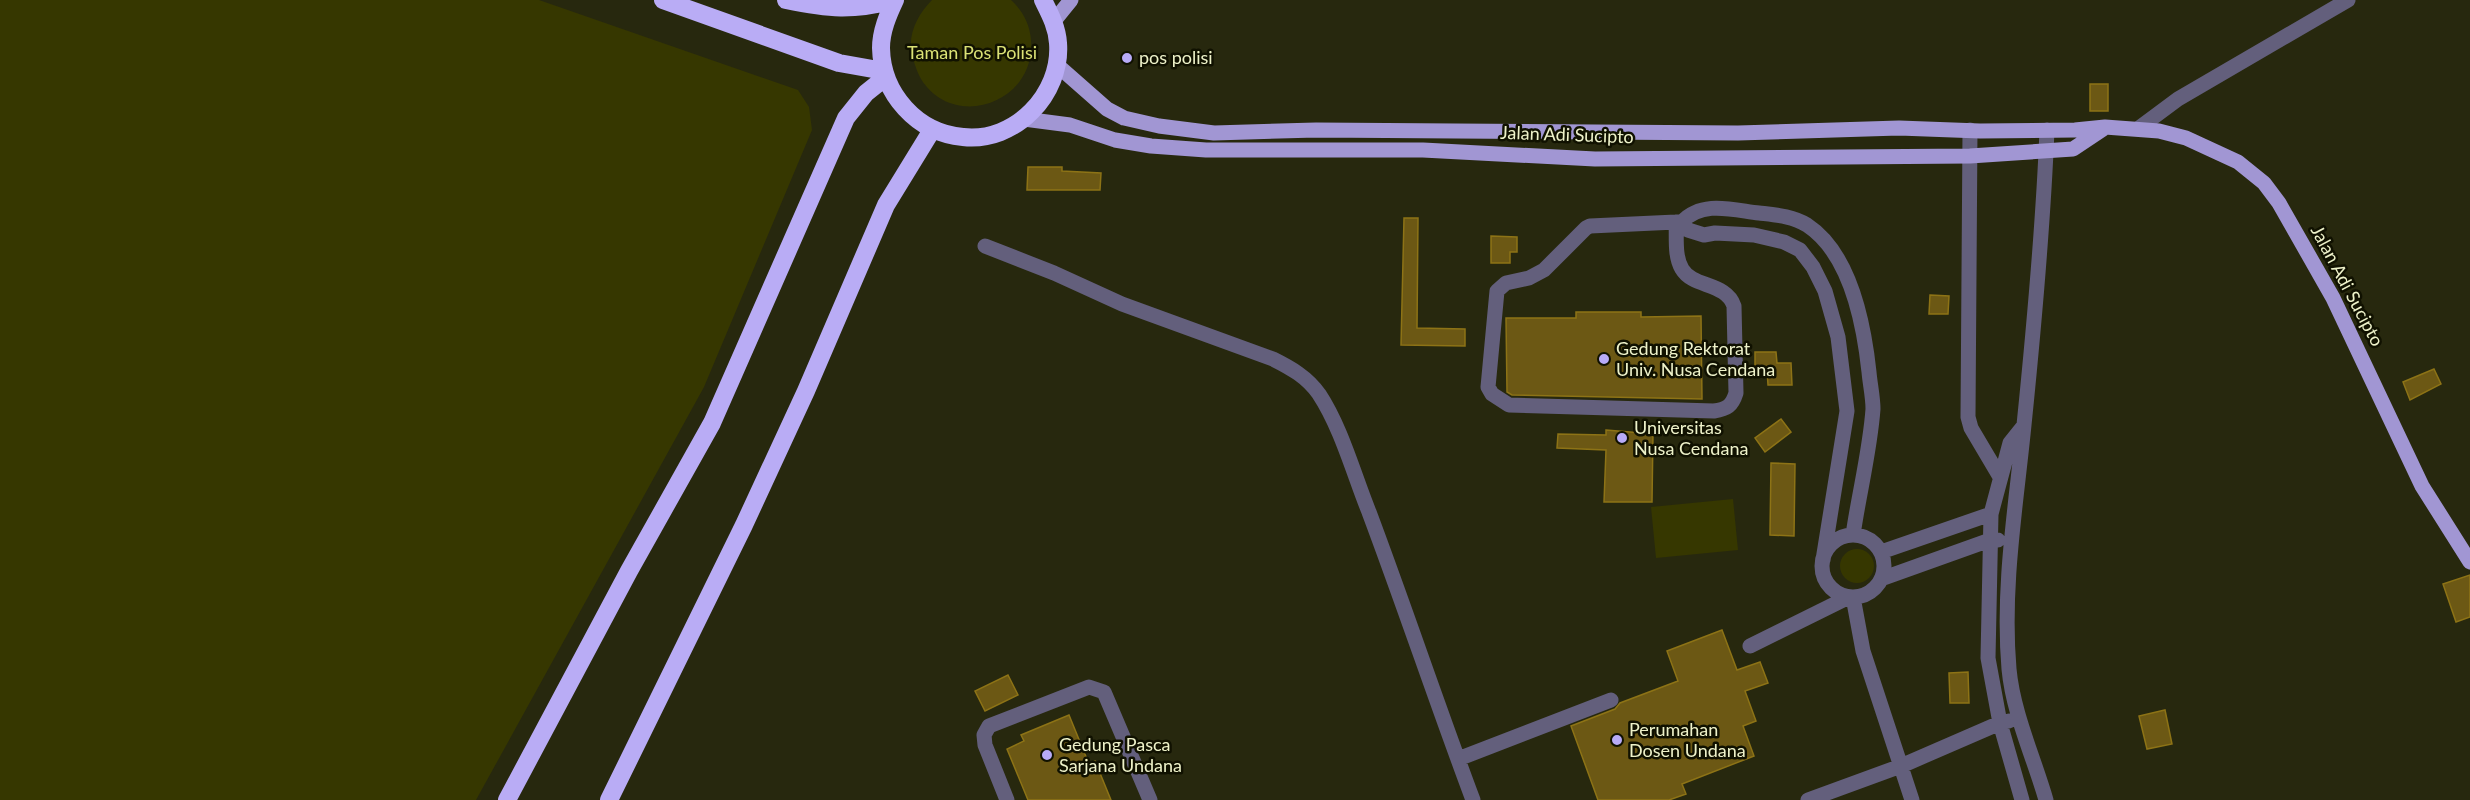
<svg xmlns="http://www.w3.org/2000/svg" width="2470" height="800" font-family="Lato,sans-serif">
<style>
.green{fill:#363700}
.building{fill:#6c5814;stroke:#8d7316;stroke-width:1.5}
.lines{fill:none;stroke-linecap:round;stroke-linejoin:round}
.minor{stroke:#635f7c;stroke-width:15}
.major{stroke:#a196d3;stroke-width:15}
.highway{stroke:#b9acf5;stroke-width:18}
.poi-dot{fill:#b8abf7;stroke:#101100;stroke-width:2}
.labels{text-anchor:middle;stroke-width:5;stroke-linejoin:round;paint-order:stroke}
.park-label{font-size:18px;fill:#dbe275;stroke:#101100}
.poi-label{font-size:18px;fill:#eef2c9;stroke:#101100;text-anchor:start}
.street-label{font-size:18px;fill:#eef2c9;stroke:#101100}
</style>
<rect width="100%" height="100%" fill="#27280e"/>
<path class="green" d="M0 0H539L798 90 809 107 812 130 704 387 476 800H0Z
M932 0H1011C1022 10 1030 24 1031 40 1036 104 953 131 921 79 918 74 916 68 914 62 905 39 916 16 932 0Z
M1733 499 1738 550 1656 558 1651 507Z
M1840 566a17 17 0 1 1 34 0a17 17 0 1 1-34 0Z"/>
<path class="building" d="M2090 84H2108V111H2090Z
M1028 167H1062V171L1101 173 1100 190H1027Z
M1404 218H1418L1417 328 1465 329V346L1401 345Z
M1491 236 1517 237V252H1510V263H1491Z
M1930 295 1949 296 1948 314H1929Z
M1576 312H1641V317L1701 316 1702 399 1512 395 1507 392 1506 318H1576Z
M1755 352H1776L1777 363H1791L1792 385H1768L1767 369 1755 370Z
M2434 369 2441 384 2410 400 2403 382Z
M1781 419 1791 432 1765 452 1755 438Z
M1606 430 1653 434 1652 502H1604L1606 450 1557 448 1558 434 1606 435Z
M1771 463 1795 464 1794 536 1770 535Z
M2470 575V617L2456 622 2443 584Z
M1722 630 1737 670 1760 662 1768 683 1745 691 1756 721 1743 726 1754 756 1682 784 1686 794 1669 800H1598L1571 726 1615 709 1620 703 1678 681 1667 651Z
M1968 672 1969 703H1950L1949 673Z
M1008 675 1018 695 985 711 975 691Z
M2165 710 2172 744 2147 749 2139 716Z
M1069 715 1089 764 1095 761 1111 800H1028L1007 749 1024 741 1021 735Z"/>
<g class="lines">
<path class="minor" d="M2139 128 2178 99 2348 0
M1970 130 1968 417 1971 428 2000 477
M1676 222C1677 236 1674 256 1682 269 1693 288 1726 282 1734 306L1736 393C1732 406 1727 409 1714 411L1509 405 1492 394 1488 387 1497 291 1506 283 1529 278 1544 270 1586 228 1590 226 1676 222H1682
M985 246 1054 273 1122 304 1273 359C1291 368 1307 377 1319 394 1341 427 1354 475 1369 512 1405 608 1437 704 1473 800
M1822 566a31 31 0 1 1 62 0a31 31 0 1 1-62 0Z
M1881 552 1991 514
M1823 560 1847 411 1838 337 1825 291 1813 267 1800 250 1784 242 1754 235 1715 233 1704 235 1688 230 1682 222C1702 200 1733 210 1759 213 1776 215 1792 216 1807 225 1851 254 1864 325 1869 372 1870 384 1873 397 1873 409 1870 451 1859 493 1853 535
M1881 579 1990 540H1998
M1853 597 1863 651 1912 800
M1750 646 1849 597
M1458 759 1611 700
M1007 800 985 745 984 735 989 726 1089 687 1104 692 1150 800
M1808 800 1901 766 2000 723 2009 721
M2022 800 2000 723 1988 658 1991 514 2010 443 2022 428
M2046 800C2034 758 2013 713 2009 669 2002 587 2016 506 2024 425 2034 327 2043 229 2047 130"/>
<path class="major" d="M1054 21 1071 0
M1057 65 1107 109 1124 118 1159 126 1214 133 1316 130 1738 133 1899 128 1980 131 2075 130 2105 127 2159 131 2186 138 2238 162 2264 183 2279 203 2333 298 2422 486 2470 562
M1024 119 1070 125 1115 140 1151 146 1206 150H1423L1595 159 1970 156 2073 149 2103 129"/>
<path class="highway" d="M663 0 839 63 884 71
M786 0C829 9 852 11 895 0
M895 0C888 15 881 31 881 48 882 94 917 133 963 137 1015 143 1062 94 1058 43 1057 27 1050 14 1043 0
M507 800 629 571 712 423 846 118 866 93 886 77
M609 800 744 525 806 391 886 205 932 130"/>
</g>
<g class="poi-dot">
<circle cx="1127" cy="58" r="6"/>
<circle cx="1604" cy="359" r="6"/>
<circle cx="1622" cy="438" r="6"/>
<circle cx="1617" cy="740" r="6"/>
<circle cx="1047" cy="755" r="6"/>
</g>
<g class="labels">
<g class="park-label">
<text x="972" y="59">Taman Pos Polisi</text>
</g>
<g class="poi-label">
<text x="1139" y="64">pos polisi</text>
<text x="1616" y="355">Gedung Rektorat<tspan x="1616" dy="21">Univ. Nusa Cendana</tspan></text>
<text x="1634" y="434">Universitas<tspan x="1634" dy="21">Nusa Cendana</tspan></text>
<text x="1629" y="736">Perumahan<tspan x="1629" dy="21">Dosen Undana</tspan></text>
<text x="1059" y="751">Gedung Pasca<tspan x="1059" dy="21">Sarjana Undana</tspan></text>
</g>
<g class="street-label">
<text transform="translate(1567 135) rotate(2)" y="6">Jalan Adi Sucipto</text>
<text transform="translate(2347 286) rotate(62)" y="6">Jalan Adi Sucipto</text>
</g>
</g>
</svg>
